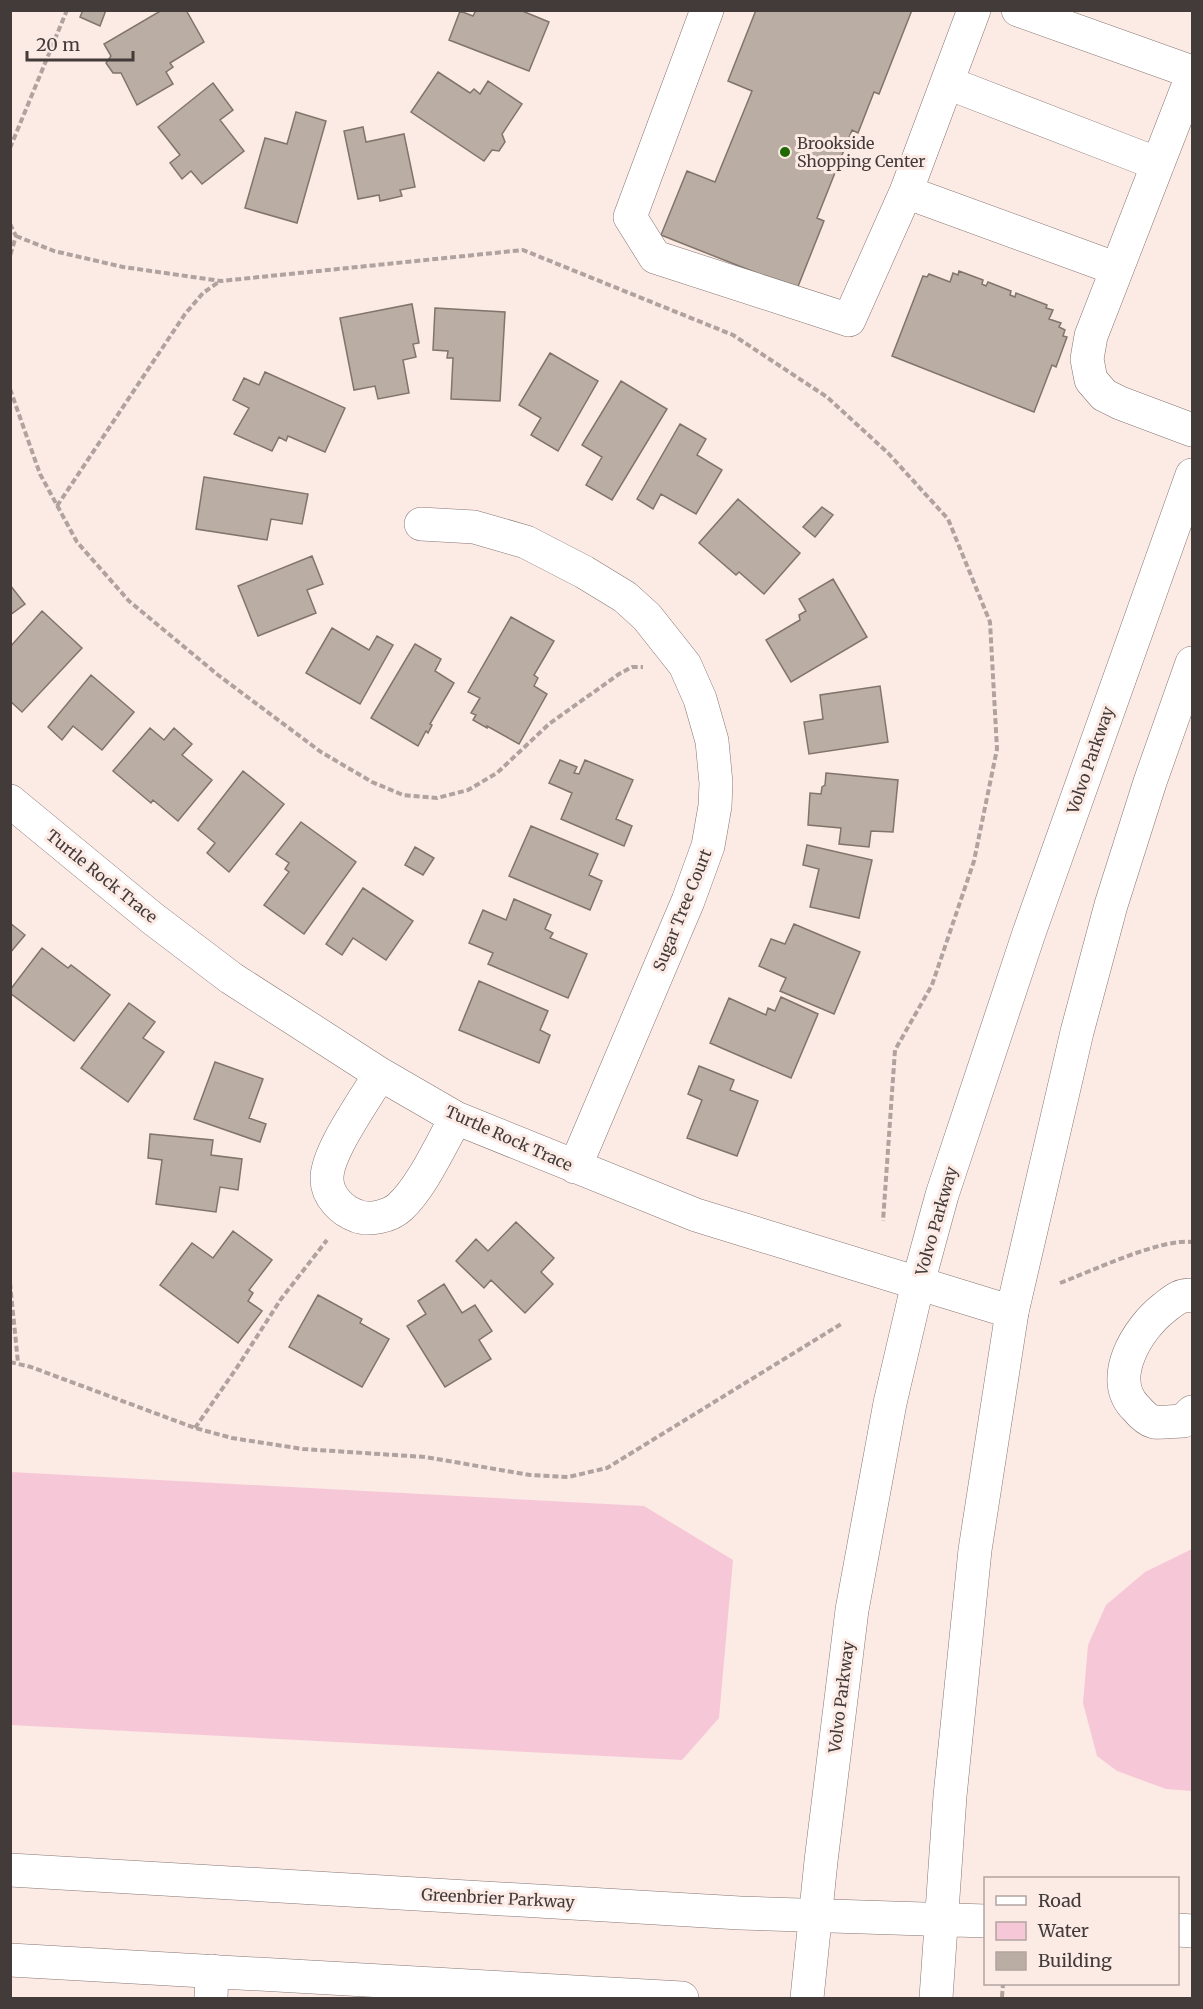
<svg xmlns="http://www.w3.org/2000/svg" width="1203" height="2009" font-family="Merriweather,serif">
<style>
.water{fill:#f6c8d7}
.building{fill:#baada3;stroke:#80746b;stroke-width:1.5}
.lines{fill:none;stroke-linecap:round;stroke-linejoin:round}
.minor-casing{stroke:#867672;stroke-width:34}
.major-casing{stroke:#867672;stroke-width:34}
.path{stroke:#b0a29f;stroke-width:4;stroke-dasharray:6 3;stroke-linecap:butt}
.minor{stroke:#fff;stroke-width:33}
.major{stroke:#fff;stroke-width:33}
.poi-dot{fill:#206800;stroke:#fceae5;stroke-width:2}
.labels{text-anchor:middle;stroke-width:6;stroke-linejoin:round;paint-order:stroke}
.poi-label{font-size:16px;fill:#423b39;stroke:#fceae5;text-anchor:start}
.street-label{font-size:16px;fill:#423b39;stroke:#fceae5}
</style>
<rect width="100%" height="100%" fill="#fceae5"/>
<path class="water" d="M11 1472 644 1506 733 1560 719 1718 682 1760 11 1725Z
M1192 1549V1791L1166 1789 1117 1771 1097 1756 1083 1703 1088 1645 1106 1605 1145 1572Z"/>
<path class="building" d="M83 10H106L100 26 80 17Z
M162 10H186L204 42 170 63 173 67 166 72 173 84 137 105 121 73H113L106 63 111 56 104 44Z
M476 10H520L549 22 529 71 449 40 460 11 473 16Z
M756 10H912L879 94 874 92 858 133 852 130 817 218 824 221 797 289 661 235 687 171 715 182 752 91 728 81Z
M438 72 470 93 474 89 480 94 488 81 522 104 502 134 505 142 499 151 492 150 484 161 411 112Z
M213 83 233 110 220 120 244 151 202 184 191 171 182 179 170 163 180 155 158 127Z
M296 112 326 121 297 223 245 208 265 138 287 144Z
M363 127 366 142 404 134 415 187 400 190 402 196 380 201 379 195 358 199 344 131Z
M959 271 983 280 982 284 986 286 988 282 1011 291 1010 295 1015 297 1016 293 1047 305 1046 308 1053 310 1049 319 1061 323 1059 327 1065 330 1063 336 1067 337 1056 367 1052 365 1034 412 892 356 923 276 927 277 929 274 950 282 953 273 958 275Z
M412 304 419 343 413 344 416 357 403 360 409 393 378 399 375 386 354 390 340 318Z
M435 308 505 312 500 401 451 399 453 358H447L448 351 433 350Z
M550 353 598 381 558 451 531 435 541 418 519 405Z
M265 372 345 408 325 452 288 436 286 441 279 437 272 451 234 434 249 408 233 400 244 378 259 385Z
M621 381 667 409 612 500 586 485 602 457 582 445Z
M680 424 706 439 697 455 722 470 696 514 661 494 653 509 637 499Z
M204 477 308 494 302 524 271 519 267 540 196 529Z
M738 499 800 553 764 594 739 572 736 575 699 543Z
M822 507 833 515 815 537 803 527Z
M312 556 323 584 307 590 316 613 258 636 238 586Z
M833 579 867 637 791 682 766 640 800 620 799 615 806 611 799 599Z
M10 585 25 604 10 615Z
M42 611 82 648 22 712 10 701V647Z
M511 617 554 641 534 675 538 678 534 686 547 694 519 744 487 726V728L473 720 476 715 471 713 480 698 468 692Z
M332 628 369 650 377 636 393 645 360 704 306 673Z
M415 644 441 659 435 671 454 683 430 724 432 725 428 733 426 731 418 746 371 718Z
M91 675 134 712 102 750 73 726 62 740 48 727Z
M880 686 888 742 809 754 804 722 823 719 820 695Z
M150 728 164 740 174 728 192 744 182 755 212 780 178 821 153 800 151 803 113 771Z
M560 760 577 767 574 773 579 774 585 760 633 780 616 819 632 826 624 846 561 819 572 793 549 783Z
M243 771 284 804 229 872 207 853 215 843 198 829Z
M826 773 898 780 893 832 871 831 869 847 839 844 841 828 808 825 810 793 821 794 822 787 825 785Z
M301 822 356 862 304 934 264 905 289 872 285 869 289 863 276 854Z
M531 826 598 854 589 875 602 881 590 910 509 876Z
M807 845 872 860 859 918 810 907 819 869 803 865Z
M415 847 434 858 423 875 405 865Z
M363 888 413 921 386 960 353 938 342 955 326 944Z
M514 899 551 915 545 929 553 933 550 938 587 954 568 998 488 964 493 953 469 943 483 910 506 920Z
M10 923 25 935 10 953Z
M794 924 860 952 834 1014 780 991 786 978 759 966 771 939 785 944Z
M42 948 68 968 71 965 110 995 74 1041 10 993V990Z
M479 981 548 1011 540 1030 550 1035 539 1063 459 1030Z
M781 997 818 1014 791 1078 710 1043 729 998 766 1015 768 1008 775 1011Z
M129 1003 155 1022 143 1038 164 1052 128 1102 81 1068Z
M215 1062 263 1079 249 1118 266 1124 260 1142 194 1119Z
M699 1066 734 1080 730 1090 758 1101 737 1156 687 1138 702 1100 688 1094Z
M150 1134 213 1140 211 1155 242 1159 238 1190 220 1187 216 1212 156 1204 162 1160 148 1158Z
M516 1222 554 1258 541 1272 553 1284 525 1313 491 1280 484 1288 456 1261 476 1239 488 1251Z
M233 1231 272 1260 249 1290 253 1293 248 1301 262 1311 238 1343 160 1285 192 1243 213 1258Z
M444 1284 462 1313 475 1305 492 1331 479 1340 491 1359 445 1387 407 1326 426 1314 418 1301Z
M318 1295 362 1319 360 1323 389 1339 362 1387 289 1347Z"/>
<g class="lines">
<g class="minor-casing">
<path id="minor" d="M707 10 630 217 655 257 849 320 906 192 974 10
M1018 10 1192 72
M1192 76 1091 336 1087 359 1091 380 1104 395 1120 403 1192 430
M948 83 1158 164
M906 192 1117 269
M421 524 474 527 526 542 584 572 625 597 647 617 685 665 700 699 712 741 716 783 715 806 708 846 688 901 575 1167
M10 801 152 918 231 978 380 1074 456 1118 696 1215 1012 1312
M380 1074C366 1098 326 1153 327 1179 327 1196 342 1211 357 1216 370 1221 390 1216 400 1207 422 1187 441 1144 456 1118
M1192 1296C1181 1293 1173 1301 1164 1308 1138 1328 1106 1379 1136 1408 1141 1414 1147 1420 1154 1422 1163 1423 1174 1421 1183 1421L1192 1412
M211 1998 212 1971"/>
</g>
<g class="major-casing">
<path id="major" d="M10 1870 740 1913 986 1921
M1178 1930 1192 1931
M10 1960 682 1998
M807 1998 821 1861 852 1610 890 1403 918 1283 942 1195 1029 933 1192 475
M936 1998 950 1796 975 1550 1012 1312 1077 1032 1111 905 1150 782 1192 663"/>
</g>
<path class="path" d="M10 148 67 10
M10 224 16 236 10 256
M16 236 54 251 123 267 221 281 523 250 733 335 827 397 888 453 948 519 990 622 997 749 974 861 932 985 895 1050 883 1221
M10 389 40 474 77 542 129 601 218 675 321 752 372 782 403 795 437 798 468 790 497 773 549 724 619 674 632 667H643
M57 506 185 314 203 293 220 281
M10 1283 18 1363
M1060 1283C1092 1271 1161 1238 1192 1242
M10 1362 31 1367 195 1428 232 1438 303 1449 425 1457 530 1475 568 1477 607 1468 841 1324
M195 1428 238 1366 281 1299 327 1240
M1002 1997 1003 1984"/>
<use href="#minor" class="minor"/>
<use href="#major" class="major"/>
</g>
<circle class="poi-dot" cx="785" cy="152" r="6"/>
<g class="labels">
<g class="poi-label">
<text x="797" y="149">Brookside<tspan x="797" dy="18">Shopping Center</tspan></text>
</g>
<g class="street-label">
<text transform="translate(1090 760) rotate(-71)" y="6">Volvo Parkway</text>
<text transform="translate(102 876) rotate(39)" y="6">Turtle Rock Trace</text>
<text transform="translate(682 910) rotate(-68)" y="6">Sugar Tree Court</text>
<text transform="translate(509 1138) rotate(24)" y="6">Turtle Rock Trace</text>
<text transform="translate(936 1221) rotate(-74)" y="6">Volvo Parkway</text>
<text transform="translate(841 1697) rotate(-83)" y="6">Volvo Parkway</text>
<text transform="translate(498 1898) rotate(3)" y="6">Greenbrier Parkway</text>
</g>
</g>
<rect width="1203" height="2009" fill="none" stroke="#423b39" stroke-width="24"/>
<rect x="984" y="1877" width="195" height="108" fill="#fceae5" stroke="#b2a4a0" stroke-width="1.5"/>
<rect x="996" y="1896" width="30" height="9" fill="#ffffff" stroke="#b2a4a0" stroke-width="1.5"/>
<text x="1038" y="1907" font-size="18" fill="#423b39">Road</text>
<rect x="996" y="1922" width="30" height="18" fill="#f6c8d7" stroke="#b2a4a0" stroke-width="1.5"/>
<text x="1038" y="1937" font-size="18" fill="#423b39">Water</text>
<rect x="996" y="1952" width="30" height="18" fill="#baada3" stroke="#b2a4a0" stroke-width="1.5"/>
<text x="1038" y="1967" font-size="18" fill="#423b39">Building</text>
<path d="M27 51v9h106v-9" fill="none" stroke="#423b39" stroke-width="3"/>
<text x="36" y="51" font-size="18" fill="#423b39" stroke="#fceae5" stroke-width="4.5" paint-order="stroke">20 m</text>
</svg>
